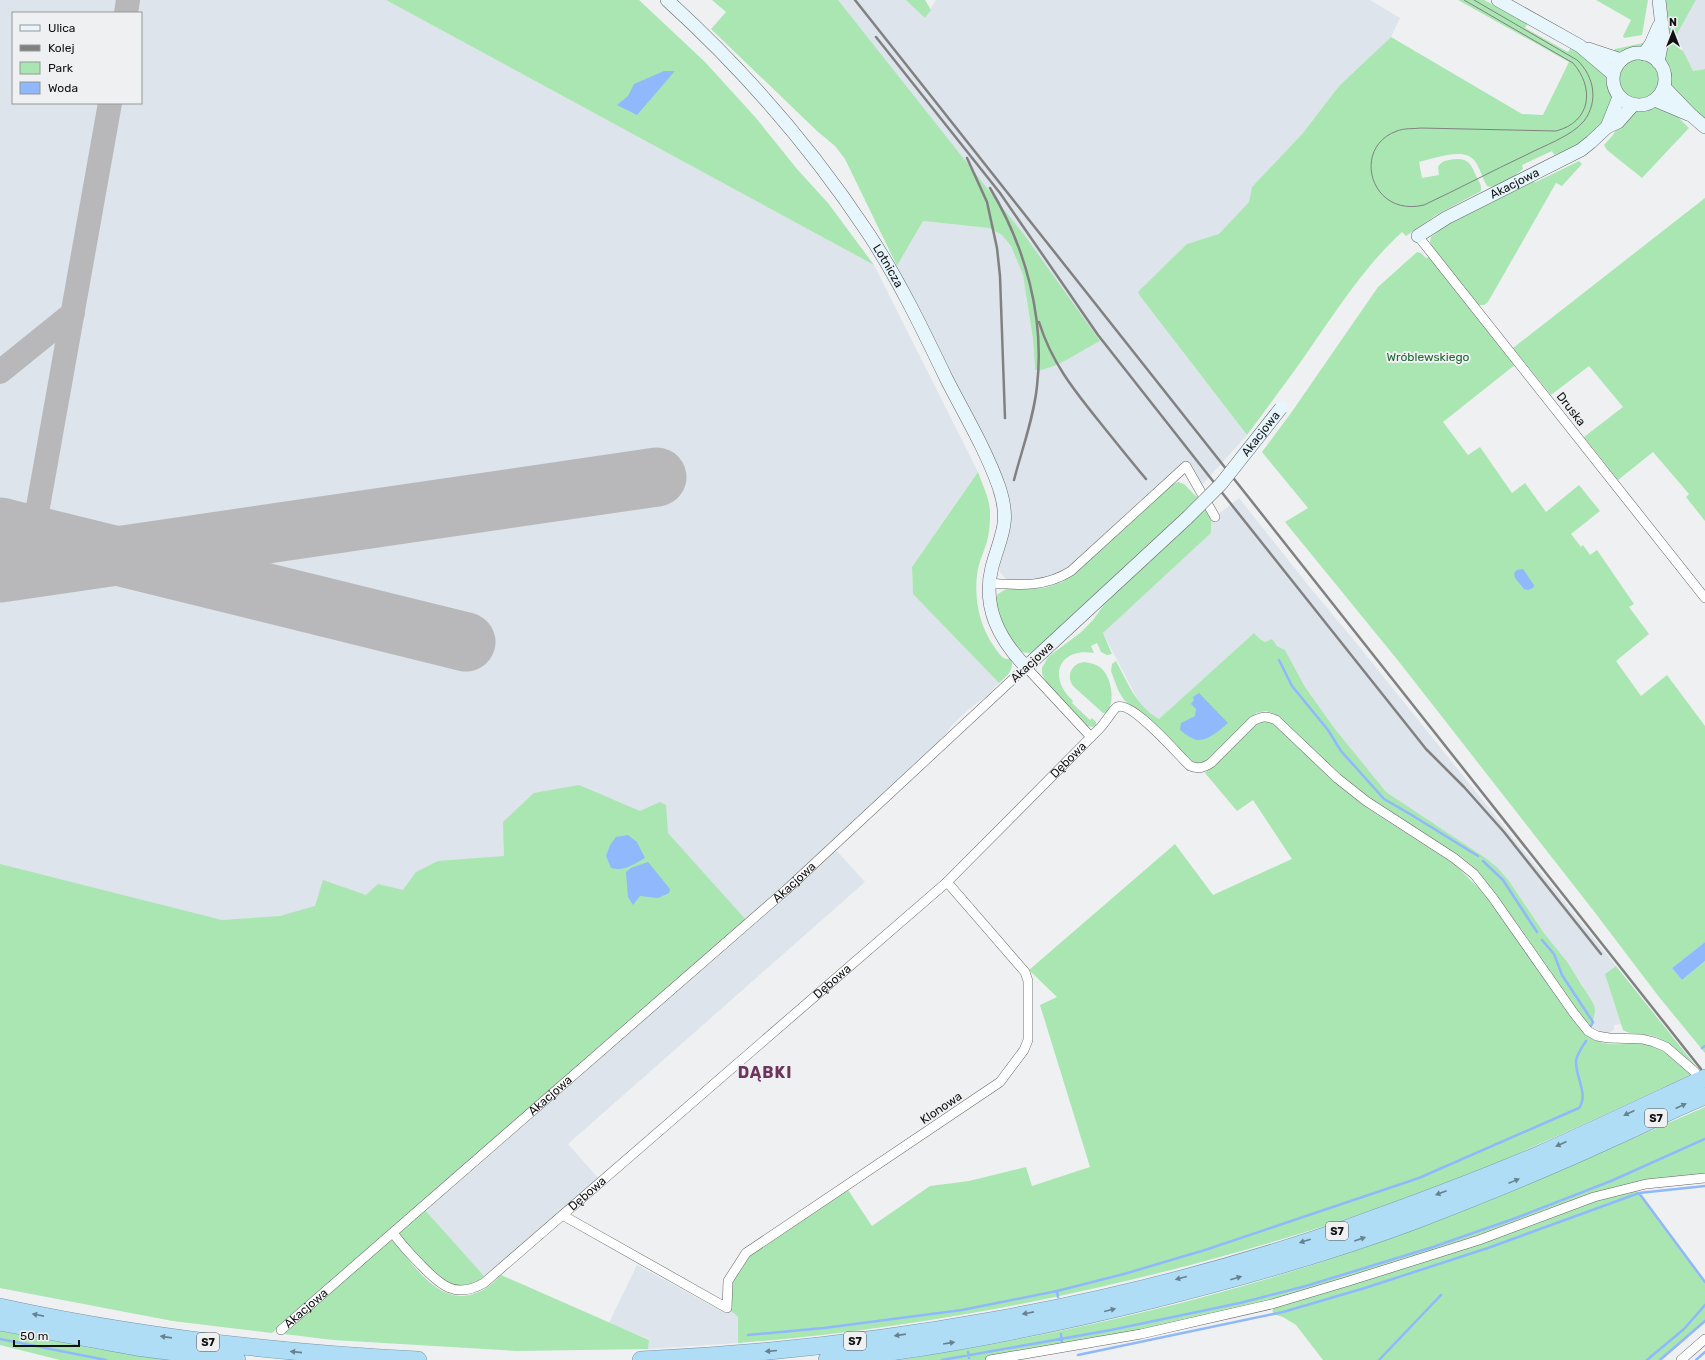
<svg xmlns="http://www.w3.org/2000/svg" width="1705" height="1360" font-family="Rubik,sans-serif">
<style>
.built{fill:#dde4eb;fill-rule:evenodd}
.green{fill:#a9e6b2}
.water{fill:#8fb8fd}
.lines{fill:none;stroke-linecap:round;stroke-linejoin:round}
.stream{stroke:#8fb8fd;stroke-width:2.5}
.taxiway{stroke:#b8b8ba;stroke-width:24}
.runway{stroke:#b8b8ba;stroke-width:59}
.street-casing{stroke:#656667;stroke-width:10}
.secondary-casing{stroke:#656667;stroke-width:14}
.highway-casing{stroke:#7896a6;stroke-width:18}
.street{stroke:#fff;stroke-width:9}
.secondary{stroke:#e7f5fc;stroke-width:13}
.highway{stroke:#afddf6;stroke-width:17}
.tram{stroke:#818182;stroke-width:1}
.rail{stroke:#818182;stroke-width:2.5}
.secondary-bridge-casing{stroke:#656667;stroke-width:14;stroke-linecap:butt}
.secondary-bridge{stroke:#e7f5fc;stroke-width:13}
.oneway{fill:#68818f}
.labels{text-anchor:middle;stroke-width:4;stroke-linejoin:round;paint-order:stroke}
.shield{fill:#eff0f2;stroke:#545454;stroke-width:1}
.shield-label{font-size:11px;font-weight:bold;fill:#111}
.street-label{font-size:12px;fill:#111;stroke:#eff0f2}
.park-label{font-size:12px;fill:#1e6732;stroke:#eff0f2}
.district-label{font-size:16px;font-weight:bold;letter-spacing:1px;fill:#6d345e;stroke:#eff0f2}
</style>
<rect width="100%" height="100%" fill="#eff0f2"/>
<path class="built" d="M0 0H386L874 265 978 472 912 567 913 594 999 683 987 696 969 709 953 724 940 741 906 773 746 920 272 1333 173 1321 0 1288ZM13 13H141V103H13Z
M824 0H913L925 18 936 0H1370L1400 18 1391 37 1339 86 1303 133 1252 187 1249 202 1219 235 1187 244 1140 296 1247 435 1202 485 1183 462 1068 567 1050 577 1035 580H1009L1005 578 1000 572 999 562 1007 542 1009 529 994 464 897 266 923 221 989 228 1002 235 1011 246 1023 275 1033 339 1035 370 1057 364 1077 354 1094 344Z
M1696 0H1705V69L1693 71 1676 36Z
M1239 498 1308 585 1353 639 1616 966 1605 974 1622 1024 1614 1025V1029L1610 1033 1601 1032 1591 1026 1595 1014 1582 984 1568 963 1544 933 1509 881 1498 868 1487 859 1386 793 1335 729 1305 687 1285 650 1277 646 1272 639 1265 642 1260 639 1254 633 1159 719 1148 713 1140 704 1103 633 1211 533V520Z
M836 850 865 882 568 1144 598 1178 562 1211 484 1276 425 1210Z
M637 1265 725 1313 727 1308 733 1313 737 1316 738 1321V1343L648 1349 649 1339 609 1323Z"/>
<path class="green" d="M386 0H639L705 62 756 118 797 169 828 203 874 265Z
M712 0H838L1025 236 1100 341C1084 349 1051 372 1035 370L1033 339 1023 275 1011 246 1002 235 989 228 923 221 897 266 845 159 835 146 817 131 711 29 726 12Z
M906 0H925L931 10 925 18Z
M1458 0H1484L1528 23 1525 28 1568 52 1571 47 1608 74 1613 96 1602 123 1589 137 1571 149 1554 155 1552 151 1522 165 1523 169C1514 176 1499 190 1487 186 1482 178 1480 167 1474 160 1463 147 1433 159 1419 162L1422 178 1439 175 1438 167C1441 162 1444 161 1449 160 1466 157 1470 161 1476 176 1479 181 1482 185 1481 191L1436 215 1406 236 1402 232C1367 264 1340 305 1313 344 1292 375 1269 405 1247 435L1140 296 1138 292 1187 244 1219 234 1249 202 1252 187 1303 133 1339 86 1391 37 1522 114 1543 115 1569 62Z
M1596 0H1648L1642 35 1624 38 1623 36 1631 20Z
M1664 0H1696L1676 36 1693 71 1705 69V118L1676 95 1668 83V75L1663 62Z
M1643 43 1648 44C1637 51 1624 54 1611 54L1615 49Z
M1619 79a20 20 0 1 1 40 0a20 20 0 1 1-40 0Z
M1656 105 1677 116 1689 128 1642 178 1607 150 1604 145 1613 135 1617 128 1638 109Z
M1579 161 1582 164 1562 186 1556 183 1488 302 1484 305H1478L1432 247 1430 242 1431 237 1448 224 1528 182H1536Z
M1705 198V521L1686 497 1689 494 1653 452 1618 480 1584 437 1623 407 1589 366 1551 395 1513 348Z
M1417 252 1421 253 1426 258 1430 257 1516 364 1443 422 1468 455 1480 447 1512 493 1525 483 1546 512 1579 485 1600 511 1571 534 1581 547 1583 545 1590 555 1597 550 1634 604 1629 607 1649 634 1616 661 1641 696 1667 675 1705 726V942L1672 968 1682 980 1705 961V1053L1659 997 1593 910 1400 663 1285 522 1308 508 1262 452 1291 413 1378 287Z
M978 472C982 483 989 498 990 510 990 518 990 529 988 537 986 548 980 558 978 569 973 596 979 626 995 648 999 653 1003 662 1011 658 1015 670 1007 676 999 683L913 594 912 567Z
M1178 482 1184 484 1199 499 1040 646 1030 653 1020 652 1004 630 995 600 998 594 1006 589 1045 588 1062 582 1075 574 1172 485Z
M1204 507 1211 520V533L1103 633 1112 654 1107 655 1101 652 1097 643 1091 646 1094 653C1059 647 1047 677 1073 701L1072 703 1090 720 1092 718 1096 722V725L1094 727 1087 726 1046 682 1042 674V668L1048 657 1080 633 1093 620 1103 606 1127 580Z
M1254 633 1260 639 1265 642 1272 639 1277 646 1285 650 1305 687 1335 729 1386 792 1487 859 1498 868 1509 881 1544 933 1568 963 1593 1003C1597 1012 1594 1017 1591 1026L1581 1016 1557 984 1522 930 1475 868 1460 856 1385 810 1341 775 1275 714 1266 711 1256 713 1206 761 1202 763H1194L1140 712 1124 700 1118 690 1111 671 1112 664 1116 661C1128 683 1136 706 1159 719Z
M1084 662C1090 663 1097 664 1102 669 1112 679 1115 701 1107 713H1103L1073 686C1066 676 1071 664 1084 662Z
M1265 721 1275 724 1333 780 1367 808 1454 864 1486 895 1584 1033C1596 1043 1608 1045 1624 1044 1629 1044 1634 1042 1639 1043 1659 1045 1678 1060 1691 1074 1646 1096 1601 1116 1555 1137 1532 1147 1509 1158 1486 1167 1415 1195 1342 1222 1269 1243 1095 1294 918 1329 738 1343V1318L737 1316 727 1308 731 1305 733 1282 750 1256 848 1190 872 1226 930 1186 969 1181 1026 1167 1032 1186 1090 1167 1040 1005 1057 997 1029 970 1175 844 1213 895 1292 859 1253 800 1237 811 1205 773 1257 723Z
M579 785 640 811 660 802 666 805 668 833 746 920 272 1333 173 1321 0 1288V864L222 920 280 916 315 906 323 880 366 895 378 884 403 890 416 872 438 861 504 856 503 822 534 793Z
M1616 966 1699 1070H1697C1684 1059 1671 1045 1656 1037 1646 1033 1629 1035 1623 1030L1605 974Z
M1705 1107V1178L1633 1187 1639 1193 1705 1282V1321L1660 1360H1323L1296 1325 1283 1317 1273 1314 1272 1304 990 1360H899C1076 1333 1252 1291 1419 1228 1516 1192 1610 1148 1705 1107Z
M425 1210 484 1276C474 1287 456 1288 443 1281 439 1279 435 1274 432 1271 420 1258 408 1247 398 1233Z
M391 1239C412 1262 439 1308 476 1293 486 1290 494 1282 501 1275L649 1340 648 1349 517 1351 333 1340 284 1334Z
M0 1331 91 1348 168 1360H60L0 1345Z"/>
<path class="water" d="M664 71H675L637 115 617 105 628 96 634 84Z
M1523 569 1534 585 1533 588 1528 590 1524 589 1515 578 1514 573 1517 570Z
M1199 693 1228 723C1220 730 1205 744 1194 739 1189 737 1184 733 1180 730L1181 723 1195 716 1196 709 1191 704 1194 700 1193 697Z
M628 835 637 842 645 858C634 864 624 872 611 868L606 856 610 845 616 837Z
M648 862 670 889 669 893 658 898 640 896 633 905 628 897 626 872 631 868Z
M1705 942V961L1682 980 1672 968Z"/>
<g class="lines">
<path class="stream" d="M1279 660 1292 686 1328 730 1341 751 1384 799 1410 814 1478 856
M1483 861 1503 880 1537 932
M1542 940 1554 954 1562 975 1589 1016 1593 1022 1591 1026
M1702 1048 1705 1046
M1639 1193 1705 1282
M1058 1297 1057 1291 1124 1274 1205 1250 1419 1178 1579 1108C1589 1095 1575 1076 1576 1061 1577 1054 1582 1047 1586 1041
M1061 1334 1062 1344
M748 1335 824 1328 962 1310 1057 1291
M0 1339 106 1360
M968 1352 969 1358
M1078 1355 1283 1312 1365 1288 1488 1248 1639 1193 1705 1186
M942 1360 1111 1330 1240 1303 1306 1286 1433 1247 1516 1218 1611 1181 1705 1139
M1379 1360 1441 1295
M1647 1360 1684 1329 1705 1305
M1660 1360 1705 1321
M1696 1360 1705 1352"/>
<path class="taxiway" d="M126 13 128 0
M0 372 73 313
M33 535 110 103"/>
<path class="runway" d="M0 527 466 642
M0 573 657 477"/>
<g class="street-casing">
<g id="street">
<path d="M1418 236 1705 598"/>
<path d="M989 583C1019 585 1044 588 1071 571L1186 466 1215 517"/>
<path d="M564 1216 727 1308 728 1281 746 1253 1000 1082 1024 1050 1028 1040V981L1025 972 947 882"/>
<path id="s1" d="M393 1233C401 1244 411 1255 421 1265 441 1286 456 1299 484 1283L947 882 1099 729C1104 725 1113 709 1117 707 1132 700 1178 755 1190 766 1199 769 1203 768 1211 763L1253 721C1262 716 1267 716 1276 720L1337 778 1366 801 1454 858 1474 874 1493 898 1573 1012 1588 1031 1597 1036 1609 1038 1642 1039 1654 1042 1666 1047 1695 1072"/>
<path id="s2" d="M281 1330 786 890 1026 667 1091 737"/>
<path d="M990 1360 1141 1334 1272 1304 1349 1281 1479 1240 1594 1197 1646 1184 1705 1178"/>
<path d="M1681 1360 1705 1339"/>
</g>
</g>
<g class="secondary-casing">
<g id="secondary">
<path id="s3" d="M667 0C743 69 811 147 868 233 899 280 923 330 947 380 965 415 986 450 999 487 1011 523 1001 534 992 567 982 607 999 639 1026 667L1187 518"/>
<path d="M1498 0 1580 46 1613 74"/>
<path d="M1588 49 1621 60"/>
<circle cx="1639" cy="79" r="26"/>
<path d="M1644 54 1651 44 1659 26"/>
<path d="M1658 62 1663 36 1659 0"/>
<path d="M1664 87 1691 115 1705 127"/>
<path d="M1655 100 1688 114"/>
<path d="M1607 127 1619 97"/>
<path id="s4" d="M1418 236 1446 218 1581 150 1591 142 1607 127 1618 122 1633 105"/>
</g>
</g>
<g class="highway-casing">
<path id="highway" d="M0 1307C138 1337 278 1353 418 1360
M0 1322 136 1347 237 1360
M641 1360C877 1349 1122 1307 1345 1229 1410 1206 1475 1182 1538 1155 1594 1130 1649 1104 1705 1078
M827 1360C938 1348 1047 1326 1155 1299 1243 1277 1331 1252 1416 1220 1481 1195 1545 1169 1608 1140 1641 1126 1672 1109 1705 1096"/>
</g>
<use href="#street" class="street"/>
<use href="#secondary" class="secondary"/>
<use href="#highway" class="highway"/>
<path class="tram" d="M1464 0 1573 63C1595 88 1591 122 1556 131L1421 128C1413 129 1404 128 1397 131 1351 147 1370 218 1424 205 1458 189 1492 171 1526 155 1543 146 1572 136 1584 121 1599 101 1594 76 1577 60L1474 0"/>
<path class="rail" d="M855 0 1701 1069
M876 37 1000 193 1098 335 1231 504 1426 749 1464 787 1504 832 1601 954
M967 158 987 202 997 248 1000 276 1005 418
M990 188C1025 246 1045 317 1037 386 1034 417 1022 449 1014 480
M1039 322C1051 361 1073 389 1098 420 1114 440 1130 460 1146 479"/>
<g class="secondary-bridge-casing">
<g id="secondary-bridge">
<path id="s5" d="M1187 518 1221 484 1281 408"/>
</g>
</g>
<use href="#secondary-bridge" class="secondary-bridge"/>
</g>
<defs><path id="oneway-solid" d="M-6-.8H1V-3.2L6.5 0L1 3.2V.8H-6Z"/></defs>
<g class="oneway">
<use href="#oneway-solid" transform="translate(1681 1106) rotate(-25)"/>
<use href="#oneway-solid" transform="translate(1629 1113) rotate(155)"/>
<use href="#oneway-solid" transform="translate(1561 1144) rotate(156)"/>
<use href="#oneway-solid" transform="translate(1514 1181) rotate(-22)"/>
<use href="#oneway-solid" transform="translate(1441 1193) rotate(159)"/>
<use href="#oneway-solid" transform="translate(1360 1239) rotate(-19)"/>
<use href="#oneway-solid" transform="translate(1305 1241) rotate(162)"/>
<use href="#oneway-solid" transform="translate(1181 1278) rotate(165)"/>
<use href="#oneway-solid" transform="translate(1236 1278) rotate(-16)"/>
<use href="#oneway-solid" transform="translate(1110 1310) rotate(-14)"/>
<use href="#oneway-solid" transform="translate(1028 1313) rotate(169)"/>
<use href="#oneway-solid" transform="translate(38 1315) rotate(-169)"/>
<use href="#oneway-solid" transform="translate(900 1335) rotate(172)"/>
<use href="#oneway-solid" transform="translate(166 1337) rotate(-172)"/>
<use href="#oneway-solid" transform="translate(949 1343) rotate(-9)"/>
<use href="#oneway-solid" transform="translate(771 1351) rotate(175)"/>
<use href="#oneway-solid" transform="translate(296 1352) rotate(-174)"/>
</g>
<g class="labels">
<g class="shield">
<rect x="1645" y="1109" width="22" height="18" rx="3"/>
<rect x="1326" y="1222" width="22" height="18" rx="3"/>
<rect x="844" y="1332" width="22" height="18" rx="3"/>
<rect x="197" y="1333" width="22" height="18" rx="3"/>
</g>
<g class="shield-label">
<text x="1656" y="1122">S7</text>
<text x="1337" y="1235">S7</text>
<text x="855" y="1345">S7</text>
<text x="208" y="1346">S7</text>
</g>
<g class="street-label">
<text dy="4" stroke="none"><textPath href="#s4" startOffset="110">Akacjowa</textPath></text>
<text dy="4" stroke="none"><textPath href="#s3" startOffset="347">Lotnicza</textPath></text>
<text transform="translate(1571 409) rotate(52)" y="4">Druska</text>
<text dy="4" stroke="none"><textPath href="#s5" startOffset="112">Akacjowa</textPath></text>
<text transform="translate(1032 662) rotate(-43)" y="4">Akacjowa</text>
<text dy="4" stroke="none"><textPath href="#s1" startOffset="900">Dębowa</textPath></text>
<text dy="4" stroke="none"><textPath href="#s2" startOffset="681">Akacjowa</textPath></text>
<text dy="4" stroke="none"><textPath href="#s1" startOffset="576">Dębowa</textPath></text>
<text dy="4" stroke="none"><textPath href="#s2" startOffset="357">Akacjowa</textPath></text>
<text transform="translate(941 1108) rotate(-34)" y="4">Klonowa</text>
<text dy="4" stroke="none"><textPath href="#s1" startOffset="252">Dębowa</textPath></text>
<text dy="4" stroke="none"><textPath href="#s2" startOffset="33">Akacjowa</textPath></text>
</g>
<g class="park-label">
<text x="1428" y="361">Wróblewskiego</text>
</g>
<g class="district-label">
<text x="765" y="1078">DĄBKI</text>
</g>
</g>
<rect x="12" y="12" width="130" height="92" fill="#eff0f2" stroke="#969798"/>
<rect x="20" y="25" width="20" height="6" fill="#e7f5fc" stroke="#969798"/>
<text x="48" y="32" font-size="12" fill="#111111">Ulica</text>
<rect x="20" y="45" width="20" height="6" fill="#818182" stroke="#969798"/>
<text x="48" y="52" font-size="12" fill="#111111">Kolej</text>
<rect x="20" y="62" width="20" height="12" fill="#a9e6b2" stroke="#969798"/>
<text x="48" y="72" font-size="12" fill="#111111">Park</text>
<rect x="20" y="82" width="20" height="12" fill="#8fb8fd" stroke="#969798"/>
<text x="48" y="92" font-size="12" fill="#111111">Woda</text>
<g transform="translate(1673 32)" stroke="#eff0f2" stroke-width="3" paint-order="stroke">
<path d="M0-3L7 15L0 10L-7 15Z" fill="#111111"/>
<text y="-6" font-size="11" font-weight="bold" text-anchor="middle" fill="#111111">N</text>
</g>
<path d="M14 1340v6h65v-6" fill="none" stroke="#111111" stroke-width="2"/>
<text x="20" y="1340" font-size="12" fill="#111111" stroke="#eff0f2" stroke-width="3" paint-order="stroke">50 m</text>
</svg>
